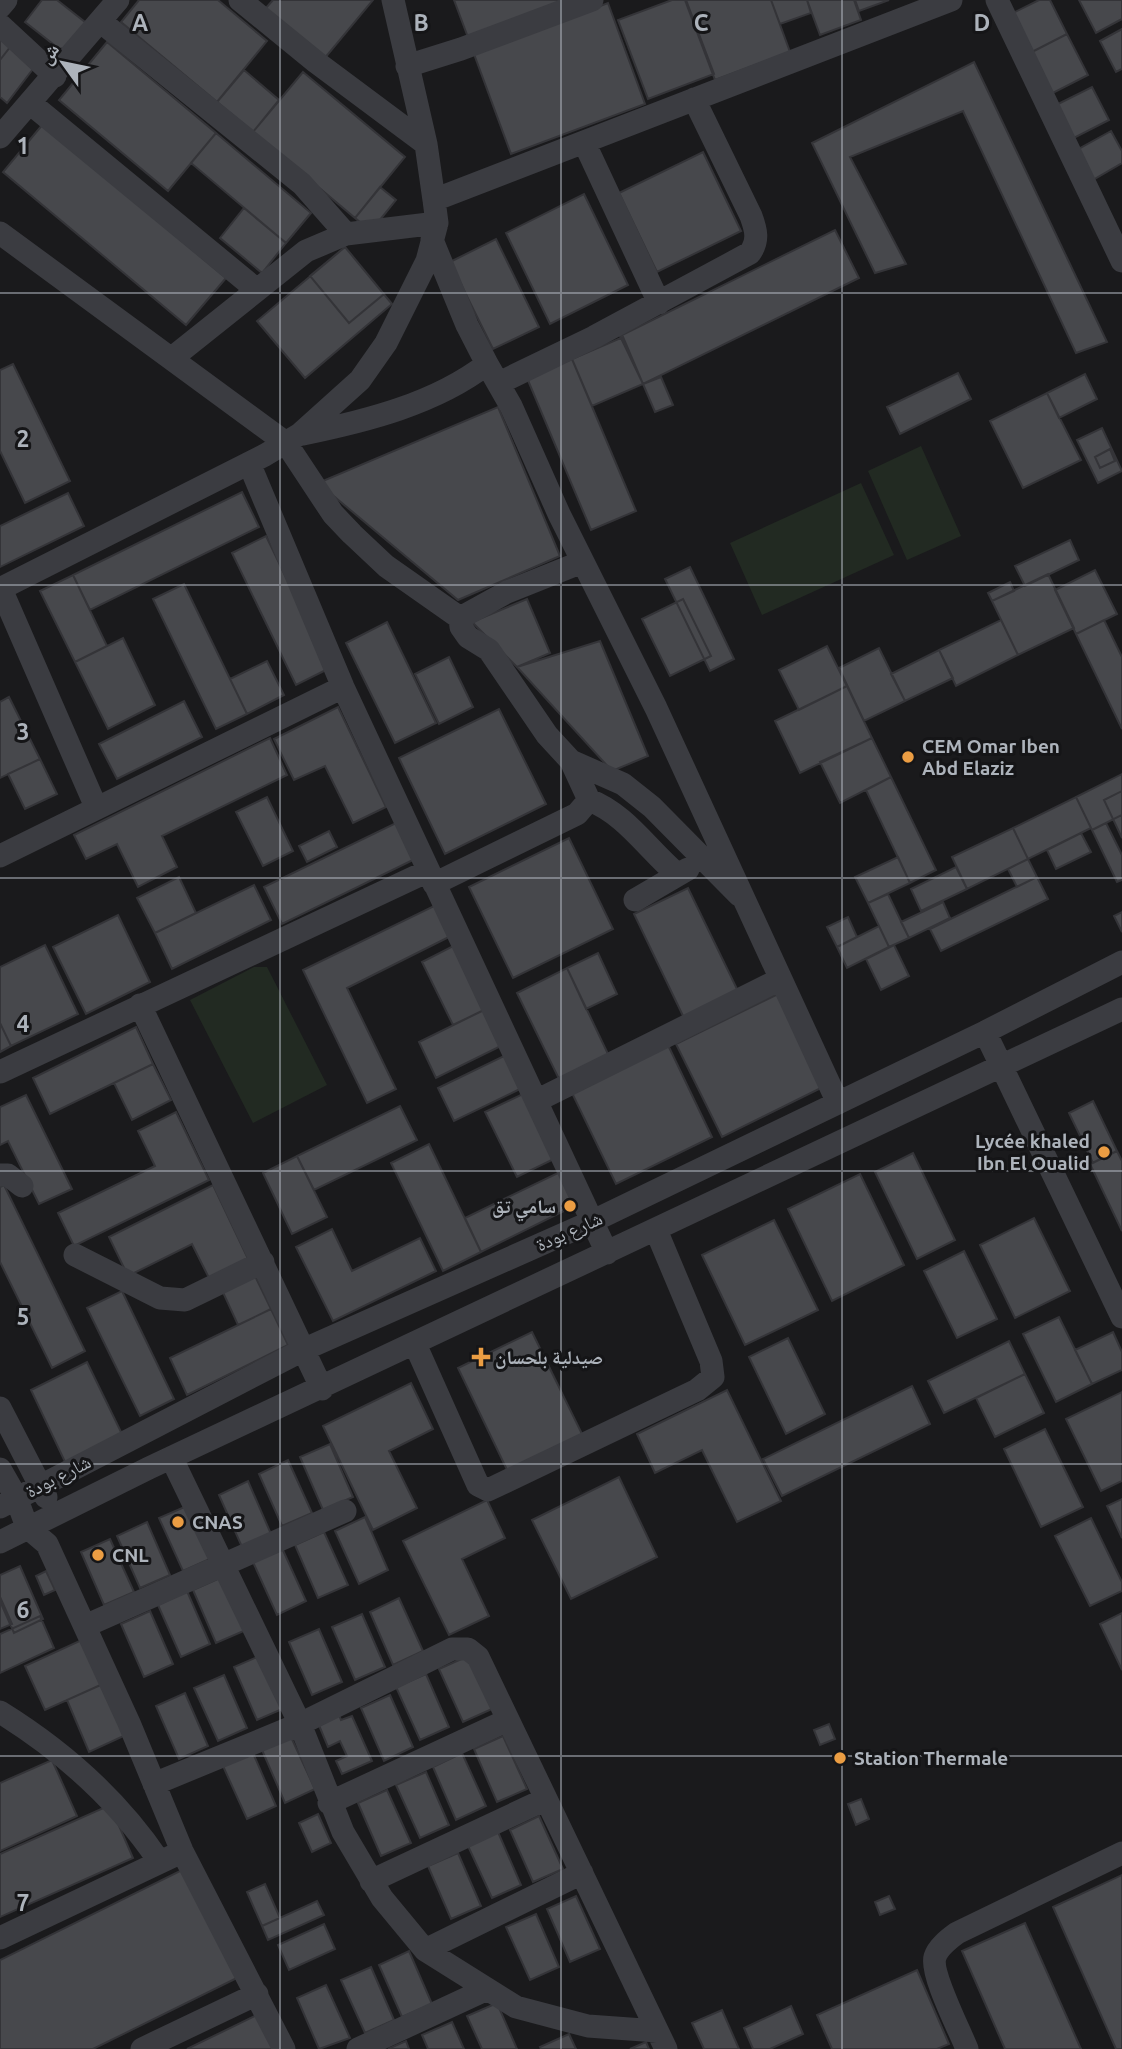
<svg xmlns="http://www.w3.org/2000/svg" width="1122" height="2049" font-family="Ubuntu,'Noto Naskh Arabic',sans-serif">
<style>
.green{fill:#222a22}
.building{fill:#47484c;stroke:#343438;stroke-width:2}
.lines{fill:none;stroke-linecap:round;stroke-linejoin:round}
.minor{stroke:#3b3c41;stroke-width:23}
.grid{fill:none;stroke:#adb3bb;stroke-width:2;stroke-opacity:0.55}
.poi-dot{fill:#eb9d43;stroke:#151517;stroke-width:2.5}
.labels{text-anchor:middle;stroke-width:6;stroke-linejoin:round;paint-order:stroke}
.poi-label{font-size:19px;font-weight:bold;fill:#adb3bb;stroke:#151517;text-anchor:start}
.street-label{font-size:19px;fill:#adb3bb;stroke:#151517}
.grid-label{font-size:23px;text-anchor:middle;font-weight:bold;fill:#adb3bb;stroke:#151517;stroke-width:6;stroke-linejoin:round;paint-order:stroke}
</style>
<rect width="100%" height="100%" fill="#1a1a1c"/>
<path class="green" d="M921 446 961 536 907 560 868 471Z
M861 483 894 555 762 615 730 543Z
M254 967H267L327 1085 253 1123 190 1000Z"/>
<path class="building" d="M42 0H57L90 26 67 55 25 22Z
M139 0H218L267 41 217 102 121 22Z
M273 0H373L324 59 265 9Z
M454 0H576L469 40Z
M672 0H686L714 74 648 99 618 20Z
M685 0H771L790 52 715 80Z
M771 0H807L811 13 780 24Z
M807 0H854L861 20 820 35Z
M855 0H889L859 11Z
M1039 0H1050L1067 34 1028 54 1009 15Z
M1079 0H1122V19L1096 33Z
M608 3 645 104 511 154 474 54Z
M1122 29V69L1116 72 1100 41Z
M1067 34 1088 75 1049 95 1028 54Z
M0 37 11 46 0 60Z
M107 42 216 133 168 191 59 100Z
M11 46 36 65 7 103 0 97V60Z
M974 62 1107 342 1076 353 963 111 850 157 906 264 875 273 812 143Z
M244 70 279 100 253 132 217 102Z
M303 72 405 157 355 218 253 132Z
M1092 87 1109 120 1070 140 1054 106Z
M43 124 226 278 186 325 3 172Z
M1111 131 1122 151V163L1091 181 1075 151Z
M216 133 311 213 286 243 191 163Z
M703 152 741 231 657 272 619 193Z
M380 187 396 200 371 231 355 218Z
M584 194 628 285 550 324 506 233Z
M244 208 286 243 262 273 220 238Z
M835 230 859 278 643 384 620 336Z
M496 239 539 327 493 349 450 262Z
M345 247 392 304 305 378 257 321Z
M345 247 384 294 349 323 310 276Z
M623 337 643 384 592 406 572 359Z
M572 359 636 511 591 530 527 378Z
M13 364 70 481 25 503 0 451V370Z
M958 373 971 399 900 434 887 407Z
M1085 374 1097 399 1059 418 1047 393Z
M661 377 673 405 655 412 643 384Z
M1047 393 1081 460 1023 488 990 421Z
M498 407 560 556 458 600 318 483Z
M1102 428 1122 471 1098 483 1077 440Z
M1110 449 1115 461 1100 468 1095 457Z
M242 492 259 527 90 610 73 575Z
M68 493 84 526 0 567V526Z
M266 536 330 668 296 685 232 553Z
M1070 540 1079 560 1025 586 1015 566Z
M690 567 734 659 710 671 665 579Z
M1095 570 1117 614 1076 634 1055 590Z
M1048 574 1074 628 1018 655 992 601Z
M73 575 107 646 75 662 40 591Z
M1010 582 1014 591 992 601 988 593Z
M184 584 247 714 216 729 153 599Z
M527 599 550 653 517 667 472 622Z
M683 599 711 656 670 676 642 619Z
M1001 620 1018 655 956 686 939 650Z
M1104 620 1122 657V729L1076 634Z
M387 622 436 723 395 743 346 643Z
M123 638 155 705 108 729 75 662Z
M600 641 648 756 612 771 517 667Z
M827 646 847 686 799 710 779 670Z
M879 648 905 701 864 721 839 668Z
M939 650 953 678 905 701 891 674Z
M449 657 473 707 439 724 415 674Z
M267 661 284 695 247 714 230 679Z
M847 686 872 738 800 773 775 721Z
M9 697 40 759 0 778V702Z
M184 701 202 737 117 779 99 744Z
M338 707 386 807 353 823 325 766 294 780 274 739Z
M499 709 546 804 445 854 399 758Z
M270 738 287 775 162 836 177 867 138 887 117 844 86 859 74 835Z
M872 738 891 777 840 803 820 762Z
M40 759 57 794 25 809 8 774Z
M1122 774V815L1092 830 1076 797Z
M891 777 936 870 910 883 866 790Z
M1122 791V838L1104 800Z
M267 797 293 851 263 866 236 812Z
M1076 797 1091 828 1028 859 1013 828Z
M398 822 415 859 282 924 264 887Z
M1106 823 1122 855V880L1117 882 1092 830Z
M1013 828 1028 859 967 889 952 857Z
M329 831 337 847 307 862 299 846Z
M1081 833 1091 852 1056 869 1047 850Z
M569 838 613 929 513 978 469 887Z
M898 857 910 883 868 903 855 877Z
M1028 859 1037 877 1017 887 1008 869Z
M956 867 967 889 921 911 911 889Z
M179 877 196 913 155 933 137 898Z
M1037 877 1048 899 941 951 930 929Z
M254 885 271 920 172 969 155 933Z
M688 888 738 991 684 1018 634 914Z
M888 894 909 938 889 947 868 903Z
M943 902 950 918 909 938 901 922Z
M436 905 451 936 347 988 396 1089 367 1103 303 970Z
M1122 912V932L1114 916Z
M118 915 150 982 86 1014 53 947Z
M848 917 857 937 837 947 827 927Z
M879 926 889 947 847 968 837 947Z
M457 944 488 1008 453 1025 422 962Z
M45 945 78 1014 11 1046 0 1023V967Z
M894 945 909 976 881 990 866 959Z
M598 953 617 994 586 1009 567 968Z
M567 968 609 1056 560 1081 517 993Z
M778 994 823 1087 722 1137 676 1044Z
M488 1008 505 1044 436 1078 419 1042Z
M0 1023 11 1046 0 1052Z
M136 1027 153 1064 50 1114 33 1078Z
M668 1045 712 1137 616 1184 572 1093Z
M508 1054 524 1087 454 1121 438 1088Z
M153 1064 171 1100 132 1120 114 1083Z
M527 1092 558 1157 517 1177 485 1112Z
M26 1095 72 1189 39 1204 8 1141 0 1145V1107Z
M1093 1101 1117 1151 1093 1163 1069 1113Z
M400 1106 417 1140 314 1190 297 1156Z
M176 1112 209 1180 74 1246 58 1213 155 1166 138 1131Z
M429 1144 481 1252 443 1271 391 1163Z
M1117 1151 1122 1161V1231L1090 1164Z
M913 1153 955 1240 917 1259 875 1172Z
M297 1156 327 1217 292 1234 263 1173Z
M564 1170 580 1203 481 1252 465 1218Z
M860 1174 904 1265 832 1301 788 1209Z
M4 1185 85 1351 52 1368 0 1262V1187Z
M213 1185 250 1263 211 1282 192 1244 128 1276 109 1237Z
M1034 1218 1070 1291 1015 1318 980 1245Z
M774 1220 818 1310 745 1345 702 1255Z
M332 1229 352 1271 420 1238 436 1271 333 1321 296 1247Z
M964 1251 997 1319 957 1338 924 1271Z
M253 1272 271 1309 238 1325 221 1288Z
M122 1291 174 1399 140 1416 87 1308Z
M271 1309 288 1345 187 1395 170 1358Z
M1059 1317 1092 1384 1056 1402 1023 1334Z
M532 1332 584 1438 509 1474 458 1368Z
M1113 1332 1122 1352V1370L1092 1384 1075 1350Z
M788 1338 825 1414 786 1434 749 1357Z
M1009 1341 1025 1374 944 1413 928 1381Z
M87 1362 123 1436 66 1464 31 1390Z
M1025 1374 1044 1413 995 1437 976 1398Z
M411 1383 433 1429 389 1451 417 1508 373 1530 323 1426Z
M912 1386 930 1424 782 1496 763 1459Z
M727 1390 781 1501 737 1522 702 1450 655 1473 637 1434Z
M1122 1392V1481L1101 1491 1066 1419Z
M1045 1429 1083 1507 1041 1527 1004 1449Z
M330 1444 353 1497 323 1510 300 1457Z
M288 1460 312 1513 282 1526 259 1474Z
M619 1477 657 1557 571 1599 532 1520Z
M248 1481 271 1534 242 1547 219 1495Z
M1122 1499V1538L1107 1506Z
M487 1500 505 1538 462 1559 489 1616 449 1635 403 1541Z
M189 1505 212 1558 183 1571 159 1518Z
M365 1517 388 1570 359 1584 335 1531Z
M1091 1518 1122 1582V1591L1090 1606 1055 1536Z
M147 1522 170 1575 140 1588 117 1536Z
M324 1532 348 1585 318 1598 295 1545Z
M110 1539 134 1592 104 1605 81 1552Z
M282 1548 306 1601 277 1615 253 1562Z
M20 1566 43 1619 14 1633 0 1601V1575Z
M46 1571 55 1590 44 1595 36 1576Z
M222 1577 246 1630 216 1643 193 1590Z
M187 1591 210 1644 181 1657 158 1605Z
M0 1597 12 1624 0 1629Z
M399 1598 423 1651 393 1665 370 1612Z
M150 1611 173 1664 144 1677 121 1624Z
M1122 1613V1670L1100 1624Z
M362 1614 385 1667 355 1680 332 1627Z
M40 1616 54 1648 0 1673V1634Z
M319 1629 342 1682 312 1695 289 1642Z
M86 1638 105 1683 45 1710 25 1666Z
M264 1654 287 1707 257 1720 234 1667Z
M468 1656 492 1709 463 1722 439 1669Z
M426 1674 449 1727 420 1740 396 1687Z
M224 1675 247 1728 218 1741 194 1688Z
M105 1683 128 1734 89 1752 67 1700Z
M185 1693 208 1746 179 1759 156 1706Z
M390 1695 413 1747 384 1761 361 1708Z
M339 1715 341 1720 352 1716 372 1761 342 1774 336 1761 347 1756 340 1741 328 1747 318 1723Z
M829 1724 835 1739 820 1745 814 1730Z
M503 1736 527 1789 497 1802 474 1749Z
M291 1737 315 1789 285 1803 262 1750Z
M253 1753 276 1806 247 1819 223 1766Z
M462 1753 486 1806 456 1820 433 1767Z
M52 1760 77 1816 0 1851V1783Z
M426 1772 449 1825 420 1838 396 1785Z
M387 1790 411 1843 381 1856 358 1803Z
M861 1799 869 1819 856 1825 848 1804Z
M110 1805 133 1858 0 1917V1854Z
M318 1814 331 1843 312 1852 299 1823Z
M539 1816 563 1869 533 1882 510 1830Z
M498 1832 521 1885 492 1898 468 1846Z
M458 1853 481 1906 451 1919 428 1866Z
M188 1867 241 1976 93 2049H0V1960Z
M1122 1875V2049H1116L1053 1907Z
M265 1884 280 1918 262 1926 247 1892Z
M576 1896 600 1949 570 1962 547 1909Z
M889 1896 895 1909 880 1915 875 1902Z
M317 1901 324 1915 268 1940 262 1926Z
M536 1914 559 1967 530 1980 506 1927Z
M1025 1923 1081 2049H1005L962 1951Z
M324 1924 335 1949 289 1970 278 1945Z
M409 1951 432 2004 402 2017 379 1965Z
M371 1967 394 2020 365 2033 341 1980Z
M917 1970 949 2044 937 2049H832L817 2015Z
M326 1985 350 2038 319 2049 297 1998Z
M497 2003 517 2049H482L467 2016Z
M791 2006 803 2034 770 2049H753L744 2028Z
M722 2010 739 2049H704L692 2023Z
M259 2014 276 2049H187Z
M452 2022 464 2049H428L422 2035Z
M569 2034 576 2049H541L540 2047Z
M406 2041 409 2049H388Z
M646 2042 649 2049H630Z"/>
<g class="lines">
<path class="minor" d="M240 0 316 62 426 144
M997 0 1122 261
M0 7 6 0
M100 21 302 184 346 234
M0 25 55 76
M407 66 461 49 592 0
M30 103 257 290
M0 137 118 0
M584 142 659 303
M434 200 951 0
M0 233 286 443 333 514 352 534 386 566 460 618
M172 358 306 251 346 234 437 223
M487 364 511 406 559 514 656 708 838 1103
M499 383 594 337 750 253C759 240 756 230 751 216L694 99
M303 434C366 421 435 404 487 364L467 325 432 240
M249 463 343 687 607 1253
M0 589 265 455 300 434 360 380 386 343 427 261 437 223 434 200 426 144 393 0
M1 589 96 807
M571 761 623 784 652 807 739 895
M589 800C626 814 648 850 678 875
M0 856 343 687
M434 884 577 814 589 800 571 761 547 735 489 650 468 637 461 627 460 618 507 592 582 562
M635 900 688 869
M140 1005 322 1389
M985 1032 1122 1317
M0 1072 428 871
M536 1101 779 980
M0 1175H8L22 1186
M75 1255 160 1298 185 1300 263 1262
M415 1344 478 1485 488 1490 697 1390 713 1377 711 1361 656 1230
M0 1408 46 1497
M172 1459 300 1724 452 1649H468L478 1657 666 2049
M0 1469 16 1497 27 1527 47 1544 129 1723 182 1851 284 2049
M0 1507 305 1349 591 1222 985 1032 1122 962
M0 1542 149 1468 1122 1009
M85 1626 345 1511
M0 1712C63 1751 118 1800 159 1861
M154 1784 300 1724 343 1832 382 1898 425 1950 516 2007 588 2026 657 2031
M329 1803 508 1720
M371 1881 546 1799
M0 1938 173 1856
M425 1950 582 1873
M142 2049 257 1994
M358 2049 485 1990
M967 2049C960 2031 930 1973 935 1957 938 1947 949 1939 957 1933L1122 1853"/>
</g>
<path class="grid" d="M280 0V2049M561 0V2049M842 0V2049M0 293H1122M0 585H1122M0 878H1122M0 1171H1122M0 1464H1122M0 1756H1122"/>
<g class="poi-dot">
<circle cx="908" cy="757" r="7"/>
<circle cx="1104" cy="1152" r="7"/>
<circle cx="570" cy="1206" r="7"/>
<path d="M477.5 1346.5h7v7h7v7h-7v7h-7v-7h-7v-7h7z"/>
<circle cx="178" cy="1522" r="7"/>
<circle cx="98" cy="1555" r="7"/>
<circle cx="840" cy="1758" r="7"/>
</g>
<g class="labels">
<g class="poi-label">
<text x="922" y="753">CEM Omar Iben<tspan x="922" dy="22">Abd Elaziz</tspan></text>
<text x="1090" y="1148" text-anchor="end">Lycée khaled<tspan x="1090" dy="22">Ibn El Oualid</tspan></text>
<text x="556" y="1213" text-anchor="end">سامي تق</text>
<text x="495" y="1364">صيدلية بلحسان</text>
<text x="192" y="1529">CNAS</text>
<text x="112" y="1562">CNL</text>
<text x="854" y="1765">Station Thermale</text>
</g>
<g class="street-label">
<text transform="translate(569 1231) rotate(-24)" y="7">شارع بودة</text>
<text transform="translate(58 1476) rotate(-27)" y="7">شارع بودة</text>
</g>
</g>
<g class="grid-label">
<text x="140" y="31">A</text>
<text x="421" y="31">B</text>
<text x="701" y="31">C</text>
<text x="982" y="31">D</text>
<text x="23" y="154">1</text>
<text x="23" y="447">2</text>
<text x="23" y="740">3</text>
<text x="23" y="1032">4</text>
<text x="23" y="1325">5</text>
<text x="23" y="1618">6</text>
<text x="23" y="1911">7</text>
</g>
<g transform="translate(63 63) rotate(303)" stroke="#151517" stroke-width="5" paint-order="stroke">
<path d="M0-5L12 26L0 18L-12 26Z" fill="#adb3bb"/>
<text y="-10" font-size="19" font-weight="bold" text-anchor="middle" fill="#adb3bb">ش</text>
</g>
</svg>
